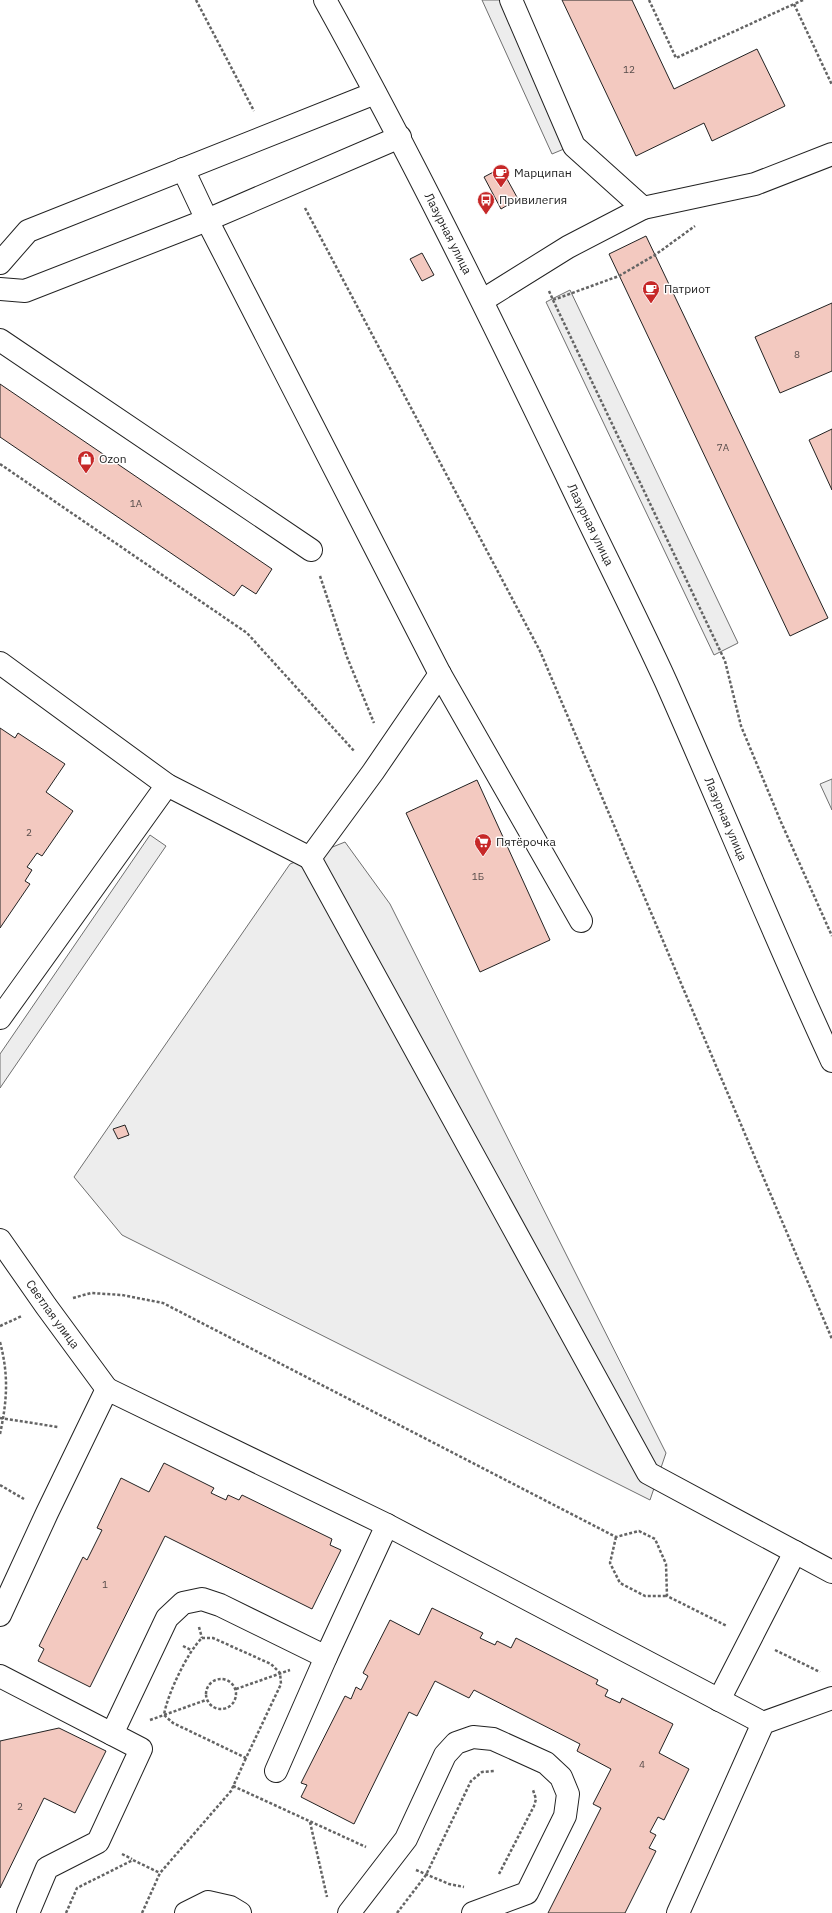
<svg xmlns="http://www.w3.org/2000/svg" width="832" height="1913" font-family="'IBM Plex Sans',sans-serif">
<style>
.parking{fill:#ededed;stroke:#6f6f6f}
.building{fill:#f3c9c0;stroke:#222}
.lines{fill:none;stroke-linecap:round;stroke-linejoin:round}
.minor-casing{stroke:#222;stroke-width:24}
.path{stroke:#646464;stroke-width:2.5;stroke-dasharray:3 2;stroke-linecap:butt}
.minor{stroke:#fff;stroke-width:22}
.labels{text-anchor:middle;stroke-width:3;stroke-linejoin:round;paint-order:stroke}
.number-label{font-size:10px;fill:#564c4a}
.poi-label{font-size:12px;fill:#222;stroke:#fff;text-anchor:start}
.street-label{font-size:12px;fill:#222;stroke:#fff}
</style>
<rect width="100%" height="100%" fill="#fff"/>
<path class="parking" d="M482 0H507L571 146 552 154Z
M570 290 738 643 714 655 546 302Z
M832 779V810L820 784Z
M150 835 166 846 0 1088V1054Z
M345 842 390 904 666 1453 650 1500 122 1235 74 1177 290 864Z"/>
<path class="building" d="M562 0H632L674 89 757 49 785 106 712 141 704 123 636 156Z
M501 168 518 199 501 209 484 177Z
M646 236 828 618 790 636 609 254Z
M422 253 434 275 422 281 410 259Z
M832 303V371L780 393 755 337Z
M0 384 272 569 256 594 242 585 234 596 0 437Z
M832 429V490L809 440Z
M0 728 15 738 18 733 65 764 46 792 73 811 42 856 37 853 27 867 32 870 25 881 30 884 0 928Z
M477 780 550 940 480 972 406 813Z
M125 1125 129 1135 118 1139 113 1129Z
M164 1463 214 1488 211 1493 226 1500 228 1495 239 1500 242 1495 332 1539 330 1545 341 1550 312 1609 165 1536 90 1687 38 1661 44 1649 39 1646 83 1557 87 1560 102 1530 97 1528 121 1478 149 1492Z
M432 1608 483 1633 480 1638 495 1645 497 1641 511 1648 516 1638 598 1680 596 1684 608 1690 605 1696 620 1703 622 1698 673 1724 659 1753 689 1769 664 1820 658 1817 650 1832 656 1835 649 1848 656 1851 625 1913H548L601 1808 593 1804 611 1769 577 1751 580 1744 474 1690 469 1698 435 1681 417 1716 409 1712 354 1824 301 1797 307 1785 301 1783 345 1696 351 1699 356 1687 361 1690 368 1676 363 1673 390 1620 419 1635Z
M59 1728 106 1751 75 1813 44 1798 0 1888V1741Z"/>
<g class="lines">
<g class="minor-casing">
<g id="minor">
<path id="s1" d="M325 0C411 155 489 314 566 474 599 544 634 612 666 682 722 808 774 936 832 1061"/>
<path d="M511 0 574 146 643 208 755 184 832 154"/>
<path d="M183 169 207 220 440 674 581 921"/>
<path d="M0 263 28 231 375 93"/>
<path d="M0 289 25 291 207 220 400 137"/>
<path d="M483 300 568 247 643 208"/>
<path d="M0 340 311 550"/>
<path d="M0 663 167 785 310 858 373 772 440 674"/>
<path d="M310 858 648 1473 832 1572"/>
<path d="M0 1018 167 785"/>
<path id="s2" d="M0 1240 46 1306 107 1389"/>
<path d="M0 1615 47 1513 107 1389 387 1525 763 1723"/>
<path d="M0 1676 141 1749 98 1842 47 1868 28 1913"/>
<path d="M719 1700 795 1552"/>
<path d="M112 1734 167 1618 183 1603 202 1599 220 1605 326 1657 387 1525"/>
<path d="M276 1771 326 1657"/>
<path d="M186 1913 208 1902 230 1907 240 1913"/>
<path d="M349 1913 406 1839 445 1755 456 1743 473 1737 493 1739 546 1763 561 1777 568 1794 565 1816 527 1893 473 1913"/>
<path d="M678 1913 763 1723 832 1698"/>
</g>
</g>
<path class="path" d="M196 0 254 111
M649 0 676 58 794 4
M803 0 794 4 832 85
M305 208 540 651 832 1339
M549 291 553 300 619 276 655 255 695 226
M553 300 725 661 741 726 781 822 832 936
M0 464 247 633 355 752
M320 576 347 657 374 723
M73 1298 91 1293 122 1295 163 1303 616 1537 639 1531 655 1539 666 1564 667 1596 727 1626
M0 1326 22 1316
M0 1342C9 1376 7 1401 0 1434
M0 1418 58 1427
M0 1485 24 1499
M616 1537 610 1563 620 1583 645 1596H667
M199 1627 202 1638
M202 1638H213L271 1664 280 1673 281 1684 246 1758 173 1723 164 1715C167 1695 188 1651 202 1638Z
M183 1646 191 1650
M775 1650 820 1672
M206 1694a15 15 0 1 1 30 0a15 15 0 1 1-30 0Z
M236 1689 290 1670
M150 1720 206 1700
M233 1786 366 1847
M310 1822 327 1897
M122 1854 132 1859
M416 1870 449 1884 464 1887
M499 1874 534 1806 536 1799 533 1790
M66 1913 77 1888 133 1860 160 1873
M142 1913 160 1873 231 1791 246 1758
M397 1913 426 1875 471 1781 482 1772 495 1771"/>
<use href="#minor" class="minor"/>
</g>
<defs>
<g id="cafe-pin" transform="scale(0.9)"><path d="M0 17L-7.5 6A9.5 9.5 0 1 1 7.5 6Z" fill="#c62828" stroke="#fff"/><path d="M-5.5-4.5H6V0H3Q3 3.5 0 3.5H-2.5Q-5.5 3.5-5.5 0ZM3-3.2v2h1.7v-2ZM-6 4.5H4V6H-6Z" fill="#fff"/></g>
<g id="bus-pin" transform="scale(0.9)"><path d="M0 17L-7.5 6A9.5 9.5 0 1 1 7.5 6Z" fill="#c62828" stroke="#fff"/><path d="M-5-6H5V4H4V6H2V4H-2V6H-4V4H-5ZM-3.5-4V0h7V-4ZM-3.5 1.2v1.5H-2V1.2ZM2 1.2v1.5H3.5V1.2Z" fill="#fff"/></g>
<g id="shop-pin" transform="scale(0.9)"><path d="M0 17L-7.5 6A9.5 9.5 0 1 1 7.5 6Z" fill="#c62828" stroke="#fff"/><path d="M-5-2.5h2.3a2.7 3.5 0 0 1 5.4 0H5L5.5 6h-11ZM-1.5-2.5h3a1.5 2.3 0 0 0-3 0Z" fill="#fff"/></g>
<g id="supermarket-pin" transform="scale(0.9)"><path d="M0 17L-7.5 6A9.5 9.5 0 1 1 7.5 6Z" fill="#c62828" stroke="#fff"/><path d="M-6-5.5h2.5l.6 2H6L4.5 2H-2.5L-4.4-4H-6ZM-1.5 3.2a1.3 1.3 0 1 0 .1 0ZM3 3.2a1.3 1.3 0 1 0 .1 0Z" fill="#fff"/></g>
</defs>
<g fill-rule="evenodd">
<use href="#cafe-pin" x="501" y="173"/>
<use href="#bus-pin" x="486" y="200"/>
<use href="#cafe-pin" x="651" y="289"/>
<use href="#shop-pin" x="86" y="459"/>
<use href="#supermarket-pin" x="483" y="842"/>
</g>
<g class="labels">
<g class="number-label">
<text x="629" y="73">12</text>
<text x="797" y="358">8</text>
<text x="723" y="451">7А</text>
<text x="136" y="507">1А</text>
<text x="29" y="836">2</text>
<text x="478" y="880">1Б</text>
<text x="105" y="1588">1</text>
<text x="642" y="1768">4</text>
<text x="20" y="1810">2</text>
</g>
<g class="poi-label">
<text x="514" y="177">Марципан</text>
<text x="499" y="204">Привилегия</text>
<text x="664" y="293">Патриот</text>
<text x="99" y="463">Ozon</text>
<text x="496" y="846">Пятёрочка</text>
</g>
<g class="street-label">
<text dy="4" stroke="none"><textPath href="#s1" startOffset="264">Лазурная улица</textPath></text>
<text dy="4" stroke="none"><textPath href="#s1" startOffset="588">Лазурная улица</textPath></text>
<text dy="4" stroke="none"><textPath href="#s1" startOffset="912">Лазурная улица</textPath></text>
<text dy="4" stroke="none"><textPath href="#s2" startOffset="91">Светлая улица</textPath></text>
</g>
</g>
</svg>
